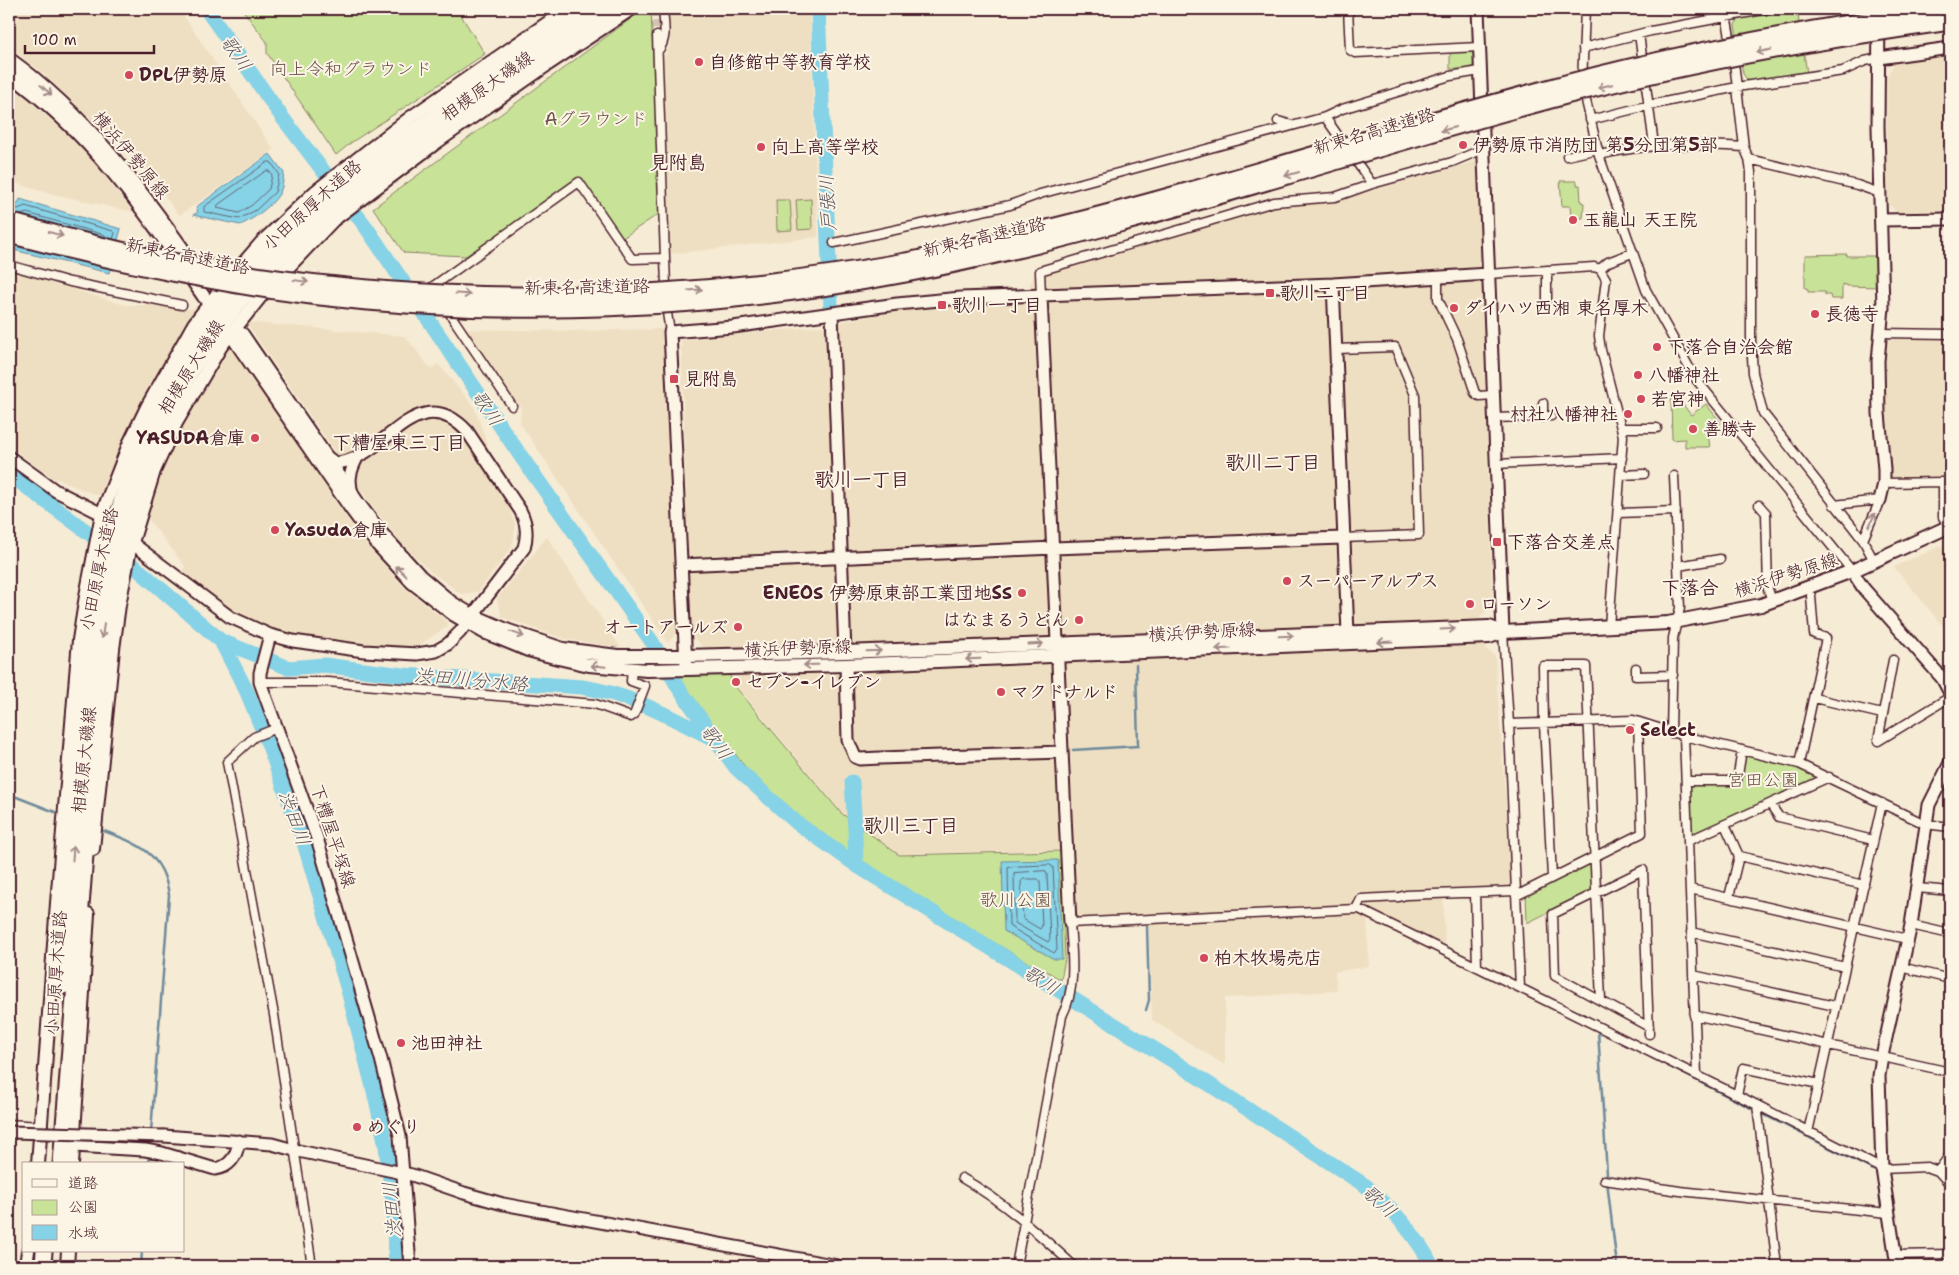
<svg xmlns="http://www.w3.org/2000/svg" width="1959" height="1275" font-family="'Shantell Sans','Klee One',sans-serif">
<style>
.built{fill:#efdfc2}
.green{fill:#c8e298;stroke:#898062}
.water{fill:#86d2e6;stroke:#6e8a9b}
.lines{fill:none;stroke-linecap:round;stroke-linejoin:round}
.shore{stroke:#626776;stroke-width:1}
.stream{stroke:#6e8a9b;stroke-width:2.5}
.river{stroke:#86d2e6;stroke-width:15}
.street-tunnel{stroke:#d4c2b3;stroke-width:8;stroke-dasharray:8 4;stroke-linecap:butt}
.street-casing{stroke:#4a1f2b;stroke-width:11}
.secondary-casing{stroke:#4a1f2b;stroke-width:15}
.primary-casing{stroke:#4a1f2b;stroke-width:16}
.highway-casing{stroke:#4a1f2b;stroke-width:19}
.street{stroke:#fcf5e5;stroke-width:8}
.secondary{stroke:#fcf5e5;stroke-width:11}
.primary{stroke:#fcf5e5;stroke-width:12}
.highway{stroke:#fcf5e5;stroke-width:15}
.secondary-bridge-casing{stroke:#4a1f2b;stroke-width:15;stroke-linecap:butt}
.highway-bridge-casing{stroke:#4a1f2b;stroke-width:19;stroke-linecap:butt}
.secondary-bridge{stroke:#fcf5e5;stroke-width:11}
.highway-bridge{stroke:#fcf5e5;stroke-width:15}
.oneway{stroke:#a38a88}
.poi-dot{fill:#d1495b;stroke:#fcf5e5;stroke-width:2}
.labels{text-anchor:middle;stroke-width:4;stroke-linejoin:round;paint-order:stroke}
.poi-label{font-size:18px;font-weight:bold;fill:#4a1f2b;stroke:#fcf5e5;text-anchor:start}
.park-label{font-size:18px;fill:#6a5046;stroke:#fcf5e5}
.street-label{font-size:18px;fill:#4a1f2b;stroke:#fcf5e5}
.water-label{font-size:19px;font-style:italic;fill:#5c5563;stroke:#fcf5e5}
.neighbourhood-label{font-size:19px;font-weight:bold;fill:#4a1f2b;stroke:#fcf5e5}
</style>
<rect width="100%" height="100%" fill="#f6ebd5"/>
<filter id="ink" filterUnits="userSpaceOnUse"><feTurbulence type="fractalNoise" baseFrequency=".02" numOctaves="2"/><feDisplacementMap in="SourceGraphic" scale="10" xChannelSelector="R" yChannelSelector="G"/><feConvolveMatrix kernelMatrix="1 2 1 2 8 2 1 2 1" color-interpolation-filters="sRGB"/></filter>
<g filter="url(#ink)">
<path class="built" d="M9 9H179L274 150 180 215 177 213 159 188 115 137 111 139 44 74 9 47Z
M669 9H810L818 237 670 254 663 59 670 45Z
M1950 54V213L1897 212 1889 205 1887 179V76L1894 63Z
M9 84 54 122 92 160 133 212 44 192 9 181Z
M1477 161 1493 604 1480 617 1486 649 1495 656 1512 887 1443 888 1445 949 1367 912 1369 966 1335 972 1337 991 1225 998V1065L1152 1020 1148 915 1072 918 1062 850 899 854 842 813 732 680 731 674 691 635 681 340 822 326 921 305 1023 301 1035 273 1263 210V204L1341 203V199Z
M9 270 125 305H143L151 303 173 306 181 310 200 308 159 373 134 423 105 495H96L57 479 55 480 9 446Z
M246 322 405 336 431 369 438 364 474 406 515 524V531L512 547 478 592 461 594 431 572 403 545 371 505Z
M462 329 572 331 662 329 679 630 668 643 520 423 521 408Z
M1895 337H1950V512L1947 514 1946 479H1894L1889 475 1883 419 1882 347Z
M230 343 350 523 377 557 405 588 446 621 448 626 421 644 415 647 393 648 287 635 253 623 233 612 196 586 181 573 185 566 145 515 162 466 184 421Z
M547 537 621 648 565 639 502 617 497 599Z
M1950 542V635L1894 567Z"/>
<path class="green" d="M242 9H429L433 13 440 9H457L485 54 352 142 336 155 267 53V42Z
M644 9H651L660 213 621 239 580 178 466 256 404 253 373 208Z
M1783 9H1797L1807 73 1749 82 1743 74 1735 25 1739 17Z
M1473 51 1475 54V66L1466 69H1450V53Z
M1560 181H1577V185H1580L1581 202 1584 203 1583 218H1571L1570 206H1562Z
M811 199 812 229 798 230 796 200Z
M776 200H790L792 230 777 231Z
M1847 254V256H1876L1877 287 1848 286 1842 284V299H1831L1830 295H1825V292H1808V289L1805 288V255Z
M1671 397H1677L1691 415 1706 404 1721 423 1708 434 1710 447H1685V439L1672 440Z
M729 674 734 685 841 813 899 855 1061 851 1065 959 1061 980 1035 964H1030L854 858 800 821 768 794 756 781 677 678 679 676Z
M1744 753 1797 766 1815 773V779L1695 836 1690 833 1688 785 1691 782 1738 783Z
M1591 860 1593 890 1527 923 1526 894Z"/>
<path class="water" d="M270 154 284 173C283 179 283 187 280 192 275 204 251 221 240 225L193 215 198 212 196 207Z
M20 199 121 229 109 273 9 249V201L18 204Z
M1058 860 1062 959H1054L1004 931 1002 861Z"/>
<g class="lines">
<path class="shore" d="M268 162H271L279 174 275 192 256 210 239 219 204 212V207Z
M266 171H269L272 175 269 189 252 205 239 213 217 208 218 205Z
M9 206 18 209 25 206 113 231 115 233 113 239
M20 215 27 213 105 235 107 238
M1050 865 1053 867 1057 950 1054 953 1009 926 1008 867Z
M1045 871 1047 874 1050 939 1048 942 1015 923 1014 873Z
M1024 879H1038L1040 881 1042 926 1040 929 1023 919 1021 882Z"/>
<path class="stream" d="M1073 750 1138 746 1136 665
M9 794 55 812
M104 831C139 844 163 853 169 895L151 1132
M1146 1010 1149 1000 1147 926
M1598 1031 1608 1190 1617 1266
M1621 1042 1877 1172 1881 1208
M148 1164 149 1155
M141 1266 142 1251"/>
<path class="river" d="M206 9 282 117 366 227 520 455 652 642 680 690 736 768 797 823 856 865 1175 1062 1366 1186C1392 1209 1416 1234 1432 1266
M818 9 831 308
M9 474 140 571 221 641 247 692 269 746 303 839 348 990 376 1099 386 1146 392 1195 396 1266
M221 641 289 668 324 665 403 675 582 687C630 694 670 717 712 738
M852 782 855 830
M855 835 856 865"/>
<path class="street-tunnel" d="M656 9 657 36"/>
<g class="street-casing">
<path id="street" d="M1348 9 1350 50 1355 53 1479 47
M1585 9 1582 84 1599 155 1646 290 1695 378 1852 571
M1725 9 1733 54 1744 147 1749 159 1751 172V341L1753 373 1763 413 1863 540 1874 561
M1639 34 1654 145
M657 36 667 313 670 332
M1583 48 1651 31 1768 9
M658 51C668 39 664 24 663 9
M1325 117 1372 184
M1590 120 1650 105 1737 87 1843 71 1865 61 1879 58
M1278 121 1292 125
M1599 155C1652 143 1690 144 1744 147
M1567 156 1598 149
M1749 159 1857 185 1880 193
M834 243 1010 205 1040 194 1325 117 1342 109 1450 76 1480 71
M9 265 70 282 182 305
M1600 269 1608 262 1632 253
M1488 274 1594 267 1600 269 1606 279 1599 336 1601 350 1623 436 1609 627
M1438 277V299L1457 339 1475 393 1479 396 1493 395
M436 292 432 287 579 182 632 259 665 258
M1041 296 1040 271 1043 270 1274 202 1335 197 1372 184 1452 162 1483 149
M1547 302V270
M446 308 512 406
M1880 333 1950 334
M1336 349 1395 347 1415 395 1419 535 1343 538
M1543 403V417
M1494 418 1551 416
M1622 428H1657
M1496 464 1622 458
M1621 475 1644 474
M1884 483 1943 482V517L1948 527
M1759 505 1766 513 1768 589 1772 601
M1834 505 1880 500 1863 540
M1618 513 1676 511
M1678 566 1720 559
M1503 632 1509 724 1520 988 1757 1105 1882 1169 1927 1167 1938 1171 1950 1184
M1893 660 1878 741 1950 697
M1636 668V676L1673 675
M260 682H328L595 704 631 717 634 715 645 686 631 681 632 669
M1814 698 1882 714
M1509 724 1633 720 1684 736 1799 764 1925 824 1950 827
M277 728 254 737 227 762 274 1015 312 1266
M1671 733 1673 638 1680 608 1674 476
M1684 736 1697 1075
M1799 764 1826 638 1814 634 1811 596
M1686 781H1737L1742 750
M1770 804 1779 817 1873 840
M1725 825 1739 856 1729 897
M1688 841 1829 777
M1739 856 1864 885
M1552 877 1544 724 1543 666H1586L1601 1000
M1917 888 1950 891
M1690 889 1907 939
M1475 893 1477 967
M1516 896 1642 833 1638 722
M1356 909H1359L1520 988
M1911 925 1950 934
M1691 932 1845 967
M1901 967 1950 979
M1693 975 1835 1006
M1694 1015 1950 1072
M1649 1027 1555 976 1553 914 1643 870 1649 1034
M1737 1095 1743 1068 1819 1084
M1757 1105 1777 1266
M9 1124 41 1126
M1808 1132 1882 803
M1938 1171 1950 1155
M962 1178C1004 1202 1039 1234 1074 1266
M1604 1180 1680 1191 1888 1213
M1894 1255 1950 1254
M1016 1266 1062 1016C1077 987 1072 954 1070 923L1356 909 1361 899 1399 897 1406 895 1516 891"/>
</g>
<g class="secondary-casing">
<path id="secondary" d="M1478 9 1503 632
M1879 9 1878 127 1883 307 1878 361 1879 413 1884 469V483L1880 500
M1879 58 1950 48
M1881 220 1950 219
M1333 284 1348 633
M1041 296 1070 923
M832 313 845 652
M9 457 56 491 102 514
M327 457 335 463C384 462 416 377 467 431L520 510C527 523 528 534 524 548L460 632 448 644 436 651 417 654 364 651 293 641 270 635 260 673V682L317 838 381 1059 400 1136 410 1266
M353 495C347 480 351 469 358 456
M132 543 230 617 270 635
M681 565 1053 548 1343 538
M1852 571 1864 589 1942 678 1950 693
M686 665 670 332 733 327 897 304 961 298 1333 284 1488 274
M846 665 848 740 855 757 860 759 880 758 1062 752
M164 1136 272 1144 294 1150 412 1175 464 1193 503 1204 838 1266
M73 1146 145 1150 162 1153 215 1169C231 1167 237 1155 239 1141
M1897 1266 1882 1169 1879 1076 1882 1056 1911 925 1929 805 1950 763"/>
</g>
<g class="primary-casing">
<path id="primary" d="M9 59C86 114 142 191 196 268
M9 74C94 135 146 213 204 297
M242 334 358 503 380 532 420 576 452 603 472 615 509 631 563 649 617 656H685L845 652 1489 627 1503 632
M236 342 352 510 378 545 413 583 453 614 484 632 528 650 558 658 589 665 647 670 846 665 1489 637 1503 632 1668 623 1761 605 1852 571 1950 526
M93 849 113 649 119 605 130 549 154 471 176 423 221 346 261 296 333 220 434 144 548 64 631 9
M38 1164 57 903 79 640 86 596 102 514 130 442 147 407 194 324 221 289 262 242 315 192 410 118 568 9
M72 1164 88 914
M26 1266 28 1251
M67 1266 68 1251"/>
</g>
<g class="highway-casing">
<path id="highway" d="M63 986 90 647C117 448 188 311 344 183 374 158 408 136 440 113 490 78 540 44 590 9
M61 1164 101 649C106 614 111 579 120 544 140 465 176 385 225 320 290 234 377 170 465 109 513 76 562 42 610 9
M43 1266 44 1251"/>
</g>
<use href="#street" class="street"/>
<use href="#secondary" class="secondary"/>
<use href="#primary" class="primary"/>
<use href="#highway" class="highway"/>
<g class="secondary-bridge-casing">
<path id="secondary-bridge" d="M9 1132 164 1136"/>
</g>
<g class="highway-bridge-casing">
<path id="highway-bridge" d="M9 221C60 235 111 249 162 259 407 307 655 306 900 262 945 254 990 242 1035 231 1205 190 1371 135 1540 90 1670 54 1803 29 1937 9
M9 235C108 261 209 283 311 296 508 320 712 311 906 274 1121 233 1329 160 1540 103 1675 66 1812 41 1950 22"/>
</g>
<use href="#secondary-bridge" class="secondary-bridge"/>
<use href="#highway-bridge" class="highway-bridge"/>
</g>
<defs><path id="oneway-shaft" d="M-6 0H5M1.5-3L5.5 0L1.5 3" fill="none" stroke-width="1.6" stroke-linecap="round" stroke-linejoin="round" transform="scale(1.25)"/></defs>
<g class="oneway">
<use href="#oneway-shaft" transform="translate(1764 51) rotate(169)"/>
<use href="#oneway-shaft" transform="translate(1605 86) rotate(166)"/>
<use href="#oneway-shaft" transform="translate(46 90) rotate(41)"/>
<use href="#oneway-shaft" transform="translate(1448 129) rotate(164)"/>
<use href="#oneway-shaft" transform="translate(1292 174) rotate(164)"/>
<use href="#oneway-shaft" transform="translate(56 234) rotate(15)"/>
<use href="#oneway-shaft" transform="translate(301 281) rotate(8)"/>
<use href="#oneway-shaft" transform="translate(695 290) rotate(-4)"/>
<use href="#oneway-shaft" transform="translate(463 294) rotate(3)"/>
<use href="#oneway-shaft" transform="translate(1872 520) rotate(-66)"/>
<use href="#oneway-shaft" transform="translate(401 571) rotate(-135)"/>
<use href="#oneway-shaft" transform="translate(1448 629) rotate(-3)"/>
<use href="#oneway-shaft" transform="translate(103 631) rotate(98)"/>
<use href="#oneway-shaft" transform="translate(517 634) rotate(20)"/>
<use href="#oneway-shaft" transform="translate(1286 636) rotate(-2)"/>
<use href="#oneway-shaft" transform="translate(1385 642) rotate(177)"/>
<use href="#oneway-shaft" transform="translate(1036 644) rotate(-3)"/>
<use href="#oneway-shaft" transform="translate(1223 649) rotate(177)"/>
<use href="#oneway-shaft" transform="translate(874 651) rotate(-2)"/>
<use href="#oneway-shaft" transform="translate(973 659) rotate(178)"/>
<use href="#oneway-shaft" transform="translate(811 665) rotate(179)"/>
<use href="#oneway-shaft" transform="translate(598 666) rotate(-174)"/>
<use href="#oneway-shaft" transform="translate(73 853) rotate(-86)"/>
</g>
</g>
<g class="poi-dot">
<circle cx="699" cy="62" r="5"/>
<circle cx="129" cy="75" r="5"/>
<circle cx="1463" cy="145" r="5"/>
<circle cx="761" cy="147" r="5"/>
<circle cx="1573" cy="220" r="5"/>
<rect x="1265" y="288" width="10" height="10" rx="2.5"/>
<rect x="937" y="300" width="10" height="10" rx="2.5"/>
<circle cx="1454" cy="308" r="5"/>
<circle cx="1815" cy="314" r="5"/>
<circle cx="1657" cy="347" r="5"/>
<circle cx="1638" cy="375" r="5"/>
<rect x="669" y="374" width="10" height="10" rx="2.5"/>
<circle cx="1641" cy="399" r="5"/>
<circle cx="1628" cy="414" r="5"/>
<circle cx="1693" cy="429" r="5"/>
<circle cx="255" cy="438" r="5"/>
<circle cx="275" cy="530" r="5"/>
<rect x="1492" y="537" width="10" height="10" rx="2.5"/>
<circle cx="1287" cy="581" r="5"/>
<circle cx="1022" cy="593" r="5"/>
<circle cx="1470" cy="604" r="5"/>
<circle cx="1079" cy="620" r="5"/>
<circle cx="738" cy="627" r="5"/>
<circle cx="736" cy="682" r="5"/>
<circle cx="1001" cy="692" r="5"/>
<circle cx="1630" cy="730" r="5"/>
<circle cx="1204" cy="958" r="5"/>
<circle cx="401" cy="1043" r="5"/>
<circle cx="357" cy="1127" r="5"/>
</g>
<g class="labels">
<g class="poi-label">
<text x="709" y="68">自修館中等教育学校</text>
<text x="139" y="81">DPL伊勢原</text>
<text x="1473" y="151">伊勢原市消防団 第5分団第5部</text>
<text x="771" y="153">向上高等学校</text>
<text x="1583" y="226">玉龍山 天王院</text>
<text x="1280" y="299">歌川二丁目</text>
<text x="952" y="311">歌川一丁目</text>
<text x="1464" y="314">ダイハツ西湘 東名厚木</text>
<text x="1825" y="320">長徳寺</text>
<text x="1667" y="353">下落合自治会館</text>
<text x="1648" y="381">八幡神社</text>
<text x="684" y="385">見附島</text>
<text x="1651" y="405">若宮神</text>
<text x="1618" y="420" text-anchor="end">村社八幡神社</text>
<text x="1703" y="435">善勝寺</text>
<text x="245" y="444" text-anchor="end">YASUDA倉庫</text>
<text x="285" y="536">Yasuda倉庫</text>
<text x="1507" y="548">下落合交差点</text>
<text x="1297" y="587">スーパーアルプス</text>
<text x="1012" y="599" text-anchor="end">ENEOS 伊勢原東部工業団地SS</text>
<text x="1480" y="610">ローソン</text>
<text x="1069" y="626" text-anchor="end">はなまるうどん</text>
<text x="728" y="633" text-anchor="end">オートアールズ</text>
<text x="746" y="688">セブン-イレブン</text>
<text x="1011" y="698">マクドナルド</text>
<text x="1640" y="736">Select</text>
<text x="1214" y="964">柏木牧場売店</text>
<text x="411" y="1049">池田神社</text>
<text x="367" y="1133">めぐり</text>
</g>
<g class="park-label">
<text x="351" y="75">向上令和グラウンド</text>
<text x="596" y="125">Aグラウンド</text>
<text x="1763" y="786">宮田公園</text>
<text x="1016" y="906">歌川公園</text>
</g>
<g class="street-label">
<text transform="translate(487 86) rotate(-35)" y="6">相模原大磯線</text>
<text transform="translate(1374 131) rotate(-16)" y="6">新東名高速道路</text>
<text transform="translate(131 155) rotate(50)" y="6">横浜伊勢原線</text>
<text transform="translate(312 205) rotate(-42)" y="6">小田原厚木道路</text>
<text transform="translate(984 237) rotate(-13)" y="6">新東名高速道路</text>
<text transform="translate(188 256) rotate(11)" y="6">新東名高速道路</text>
<text transform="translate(587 287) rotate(-1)" y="6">新東名高速道路</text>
<text transform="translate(191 367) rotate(-58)" y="6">相模原大磯線</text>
<text transform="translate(99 569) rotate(-78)" y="6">小田原厚木道路</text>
<text transform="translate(1786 575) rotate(-18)" y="6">横浜伊勢原線</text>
<text transform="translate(1202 632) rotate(-3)" y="6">横浜伊勢原線</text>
<text transform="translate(798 648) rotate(-2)" y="6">横浜伊勢原線</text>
<text transform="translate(84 760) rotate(-84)" y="6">相模原大磯線</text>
<text transform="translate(333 836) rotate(72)" y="6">下糟屋平塚線</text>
<text transform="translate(56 973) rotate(-86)" y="6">小田原厚木道路</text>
</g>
<g class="water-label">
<text transform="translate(237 53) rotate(55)" y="7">歌川</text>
<text transform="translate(827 203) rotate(-93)" y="7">戸張川</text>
<text transform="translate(488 408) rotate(56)" y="7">歌川</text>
<text transform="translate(471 679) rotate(5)" y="7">渋田川分水路</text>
<text transform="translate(717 742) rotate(54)" y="7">歌川</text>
<text transform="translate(295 818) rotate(70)" y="7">渋田川</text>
<text transform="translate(1042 980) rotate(32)" y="7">歌川</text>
<text transform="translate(1380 1201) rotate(43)" y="7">歌川</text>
<text transform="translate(391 1210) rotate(-95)" y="7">渋田川</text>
</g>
<g class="neighbourhood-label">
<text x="678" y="169">見附島</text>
<text x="399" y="449">下糟屋東三丁目</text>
<text x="1273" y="469">歌川二丁目</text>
<text x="862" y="486">歌川一丁目</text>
<text x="1690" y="594">下落合</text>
<text x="911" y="832">歌川三丁目</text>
</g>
</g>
<rect width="1959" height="1275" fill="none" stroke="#fcf5e5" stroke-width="30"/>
<rect x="15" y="15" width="1929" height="1245" fill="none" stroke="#4a1f2b" stroke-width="2" filter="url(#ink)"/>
<rect x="22" y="1162" width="162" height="90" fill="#fcf5e5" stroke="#b59f9b"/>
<rect x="32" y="1179" width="25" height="8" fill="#fcf5e5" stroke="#b59f9b"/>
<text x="68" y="1188" font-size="15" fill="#4a1f2b">道路</text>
<rect x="32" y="1200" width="25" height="15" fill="#c8e298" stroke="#b59f9b"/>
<text x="68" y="1212" font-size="15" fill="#4a1f2b">公園</text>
<rect x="32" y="1225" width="25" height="15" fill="#86d2e6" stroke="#b59f9b"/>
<text x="68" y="1238" font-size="15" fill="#4a1f2b">水域</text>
<path d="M25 45v8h129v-8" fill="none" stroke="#4a1f2b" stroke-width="2.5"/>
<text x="32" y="45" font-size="15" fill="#4a1f2b" stroke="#fcf5e5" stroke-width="4" paint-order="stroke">100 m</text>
</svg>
